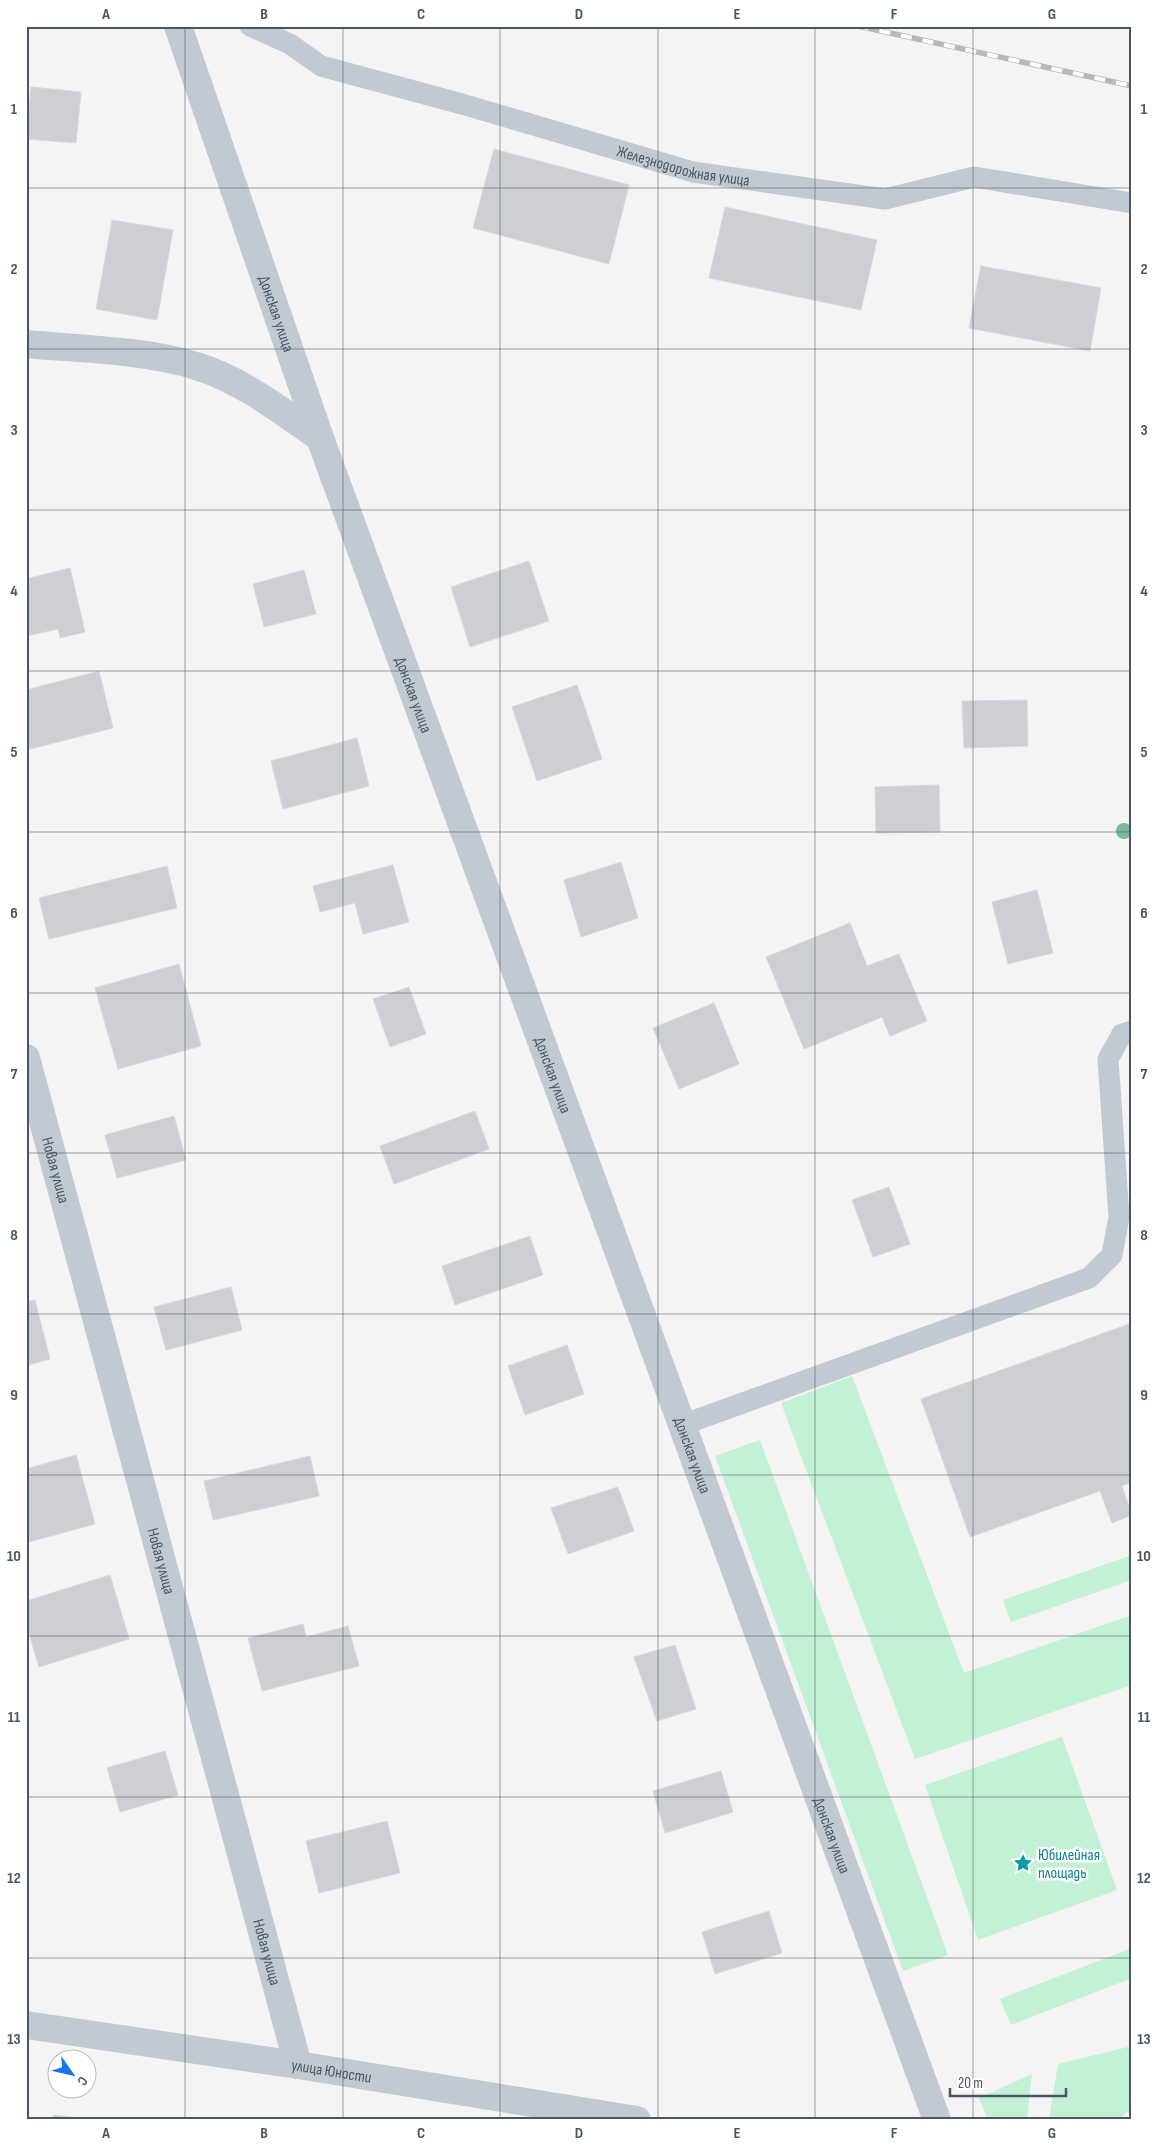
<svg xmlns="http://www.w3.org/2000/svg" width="1158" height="2146" font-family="'Sofia Sans Condensed',sans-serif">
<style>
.green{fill:#c3f1d5}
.building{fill:#cdcfd5;stroke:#d7d9de}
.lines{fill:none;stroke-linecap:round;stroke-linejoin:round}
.service{stroke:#c1cad2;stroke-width:21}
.minor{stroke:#c1cad2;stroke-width:28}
.tertiary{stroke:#c1cad2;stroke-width:28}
.rail-casing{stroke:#b5b8bd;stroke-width:5.5}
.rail{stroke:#fff;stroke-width:4;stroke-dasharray:11;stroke-linecap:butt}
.tree{fill:#7bb799}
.grid{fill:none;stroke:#4a5661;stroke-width:1;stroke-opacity:0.55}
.labels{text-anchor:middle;stroke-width:5;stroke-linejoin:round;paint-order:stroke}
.street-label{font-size:16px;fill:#4a5661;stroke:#fff}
.culture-label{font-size:16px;fill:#0d838f;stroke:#fff;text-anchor:start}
.neatline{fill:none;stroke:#4a5661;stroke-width:2}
.grid-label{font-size:16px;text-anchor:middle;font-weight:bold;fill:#4a5661}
</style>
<rect width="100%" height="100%" fill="#f5f3f3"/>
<path class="green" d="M852 1376 964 1673 1132 1615V1685L915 1759 781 1403Z
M760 1440 948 1955 903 1971 715 1456Z
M1132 1555V1580L1011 1622 1003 1600Z
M1062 1737 1117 1890 978 1940 925 1785Z
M1132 1948V1978L1011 2025 1000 1999Z
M1132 2046V2108L1118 2120H1049L1058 2064Z
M1032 2074 1027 2120H988L979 2098Z"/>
<path class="building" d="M31 87 81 92 76 143 26 139Z
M494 149 629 185 609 264 473 228Z
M725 207 877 240 861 310 709 278Z
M112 220 173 230 157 320 96 309Z
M981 266 1101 288 1090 351 969 328Z
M529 561 549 621 470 647 451 587Z
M70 568 85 632 60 638 58 629 26 636V579Z
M304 570 316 614 264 627 253 584Z
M99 671 113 728 26 750V690Z
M577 685 602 759 537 781 512 707Z
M1027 700 1028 746 964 748 962 701Z
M357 738 369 786 283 809 271 761Z
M939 785 940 832 876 833 875 787Z
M621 862 638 918 581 937 564 880Z
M393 865 409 922 363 934 355 903 320 912 313 886Z
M167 866 177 908 49 939 39 898Z
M1037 890 1053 953 1008 964 992 902Z
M850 923 867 966 899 954 927 1021 890 1036 882 1017 804 1049 766 957Z
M179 964 201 1046 118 1069 95 988Z
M409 987 426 1034 390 1047 373 999Z
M714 1003 739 1064 679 1089 653 1028Z
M475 1111 489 1149 394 1184 380 1146Z
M174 1116 186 1160 117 1178 105 1135Z
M889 1187 910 1244 873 1257 852 1200Z
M530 1236 543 1275 455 1305 442 1266Z
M231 1287 242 1330 166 1350 154 1307Z
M35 1300 50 1359 26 1366V1302Z
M1132 1323V1482L1122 1486 1132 1515 1112 1523 1100 1491 970 1537 921 1399Z
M567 1345 584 1394 525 1415 508 1366Z
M76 1455 95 1524 29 1542 26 1532V1469Z
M310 1456 319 1496 213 1520 204 1481Z
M618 1487 634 1531 568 1554 551 1508Z
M110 1575 129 1639 39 1667 26 1624V1601Z
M303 1624 306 1637 348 1626 359 1666 262 1691 248 1638Z
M675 1645 696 1709 657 1721 634 1657Z
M165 1751 178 1795 120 1812 107 1768Z
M721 1771 733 1812 665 1833 653 1791Z
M387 1821 400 1873 319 1893 306 1841Z
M769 1911 782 1953 715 1974 702 1932Z
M54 2115 94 2120H53Z"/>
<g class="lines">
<g class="service">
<path id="s1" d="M250 26 290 44 321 66 462 104 693 172 885 199 974 177 1132 203"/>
<path d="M682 1425 1089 1278 1112 1255 1119 1217 1108 1059 1122 1034 1132 1031"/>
</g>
<g class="minor">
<path id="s2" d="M178 26 320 438 937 2120"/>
<path d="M26 344C79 349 146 350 196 366 240 379 282 411 320 438"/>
<path id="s3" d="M26 1058 298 2065"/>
</g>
<path class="tertiary" id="s4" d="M26 2025 298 2065 637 2120"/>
<g class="rail-casing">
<path id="rail" d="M858 26 1132 86"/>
</g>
<use href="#rail" class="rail"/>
</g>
<circle class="tree" cx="1124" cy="831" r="8"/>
<path class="grid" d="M185 26V2120M343 26V2120M500 26V2120M658 26V2120M815 26V2120M973 26V2120M26 188H1132M26 349H1132M26 510H1132M26 671H1132M26 832H1132M26 993H1132M26 1153H1132M26 1314H1132M26 1475H1132M26 1636H1132M26 1797H1132M26 1958H1132"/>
<defs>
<g id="sight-bare" transform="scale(1.5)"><path d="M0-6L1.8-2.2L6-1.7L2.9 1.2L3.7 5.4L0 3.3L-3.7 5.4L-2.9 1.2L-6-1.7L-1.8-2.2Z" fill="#0f9aa8" stroke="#fff" stroke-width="2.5" paint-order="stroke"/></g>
</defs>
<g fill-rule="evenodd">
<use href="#sight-bare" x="1023" y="1863"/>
</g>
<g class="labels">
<g class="street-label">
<text dy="6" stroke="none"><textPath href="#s1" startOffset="458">Железнодорожная улица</textPath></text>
<text dy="6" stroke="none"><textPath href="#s2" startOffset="304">Донская улица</textPath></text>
<text dy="6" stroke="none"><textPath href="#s2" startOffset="709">Донская улица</textPath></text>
<text dy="6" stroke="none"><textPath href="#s2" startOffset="1114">Донская улица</textPath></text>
<text dy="6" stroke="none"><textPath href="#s3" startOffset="116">Новая улица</textPath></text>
<text dy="6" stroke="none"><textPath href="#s2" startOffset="1519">Донская улица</textPath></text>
<text dy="6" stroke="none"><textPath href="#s3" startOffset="521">Новая улица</textPath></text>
<text dy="6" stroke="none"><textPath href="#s2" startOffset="1924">Донская улица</textPath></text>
<text dy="6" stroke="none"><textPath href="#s3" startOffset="926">Новая улица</textPath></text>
<text dy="6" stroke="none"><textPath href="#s4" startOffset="309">улица Юности</textPath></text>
</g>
<g class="culture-label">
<text x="1038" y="1860">Юбилейная<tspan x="1038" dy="18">площадь</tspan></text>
</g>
</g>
<rect width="1158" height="2146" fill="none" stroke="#ffffff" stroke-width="55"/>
<g transform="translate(72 2074) rotate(124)"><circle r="24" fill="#ffffff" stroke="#b7bbc0"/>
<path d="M0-4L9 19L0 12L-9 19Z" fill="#1a73e8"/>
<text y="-8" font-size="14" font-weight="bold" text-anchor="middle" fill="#4a5661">С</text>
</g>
<path d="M950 2088v8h116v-8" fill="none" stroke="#4a5661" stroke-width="2.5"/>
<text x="958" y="2088" font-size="15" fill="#4a5661" stroke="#ffffff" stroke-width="4" paint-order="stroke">20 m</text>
<rect x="28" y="28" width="1102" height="2090" class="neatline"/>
<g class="grid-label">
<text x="106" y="19">A</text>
<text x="264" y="19">B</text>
<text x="421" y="19">C</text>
<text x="579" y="19">D</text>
<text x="737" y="19">E</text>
<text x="894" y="19">F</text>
<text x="1052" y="19">G</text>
<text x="14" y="114">1</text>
<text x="1144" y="114">1</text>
<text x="14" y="274">2</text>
<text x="1144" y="274">2</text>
<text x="14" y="435">3</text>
<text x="1144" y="435">3</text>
<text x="14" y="596">4</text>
<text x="1144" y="596">4</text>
<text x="14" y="757">5</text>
<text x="1144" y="757">5</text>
<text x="14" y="918">6</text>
<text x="1144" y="918">6</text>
<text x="14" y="1079">7</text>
<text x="1144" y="1079">7</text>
<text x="14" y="1240">8</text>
<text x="1144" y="1240">8</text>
<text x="14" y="1400">9</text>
<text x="1144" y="1400">9</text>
<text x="14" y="1561">10</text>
<text x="1144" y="1561">10</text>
<text x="14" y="1722">11</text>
<text x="1144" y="1722">11</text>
<text x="14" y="1883">12</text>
<text x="1144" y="1883">12</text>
<text x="14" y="2044">13</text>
<text x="1144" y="2044">13</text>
<text x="106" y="2138">A</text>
<text x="264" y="2138">B</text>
<text x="421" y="2138">C</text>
<text x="579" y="2138">D</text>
<text x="737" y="2138">E</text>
<text x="894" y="2138">F</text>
<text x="1052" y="2138">G</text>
</g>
</svg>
